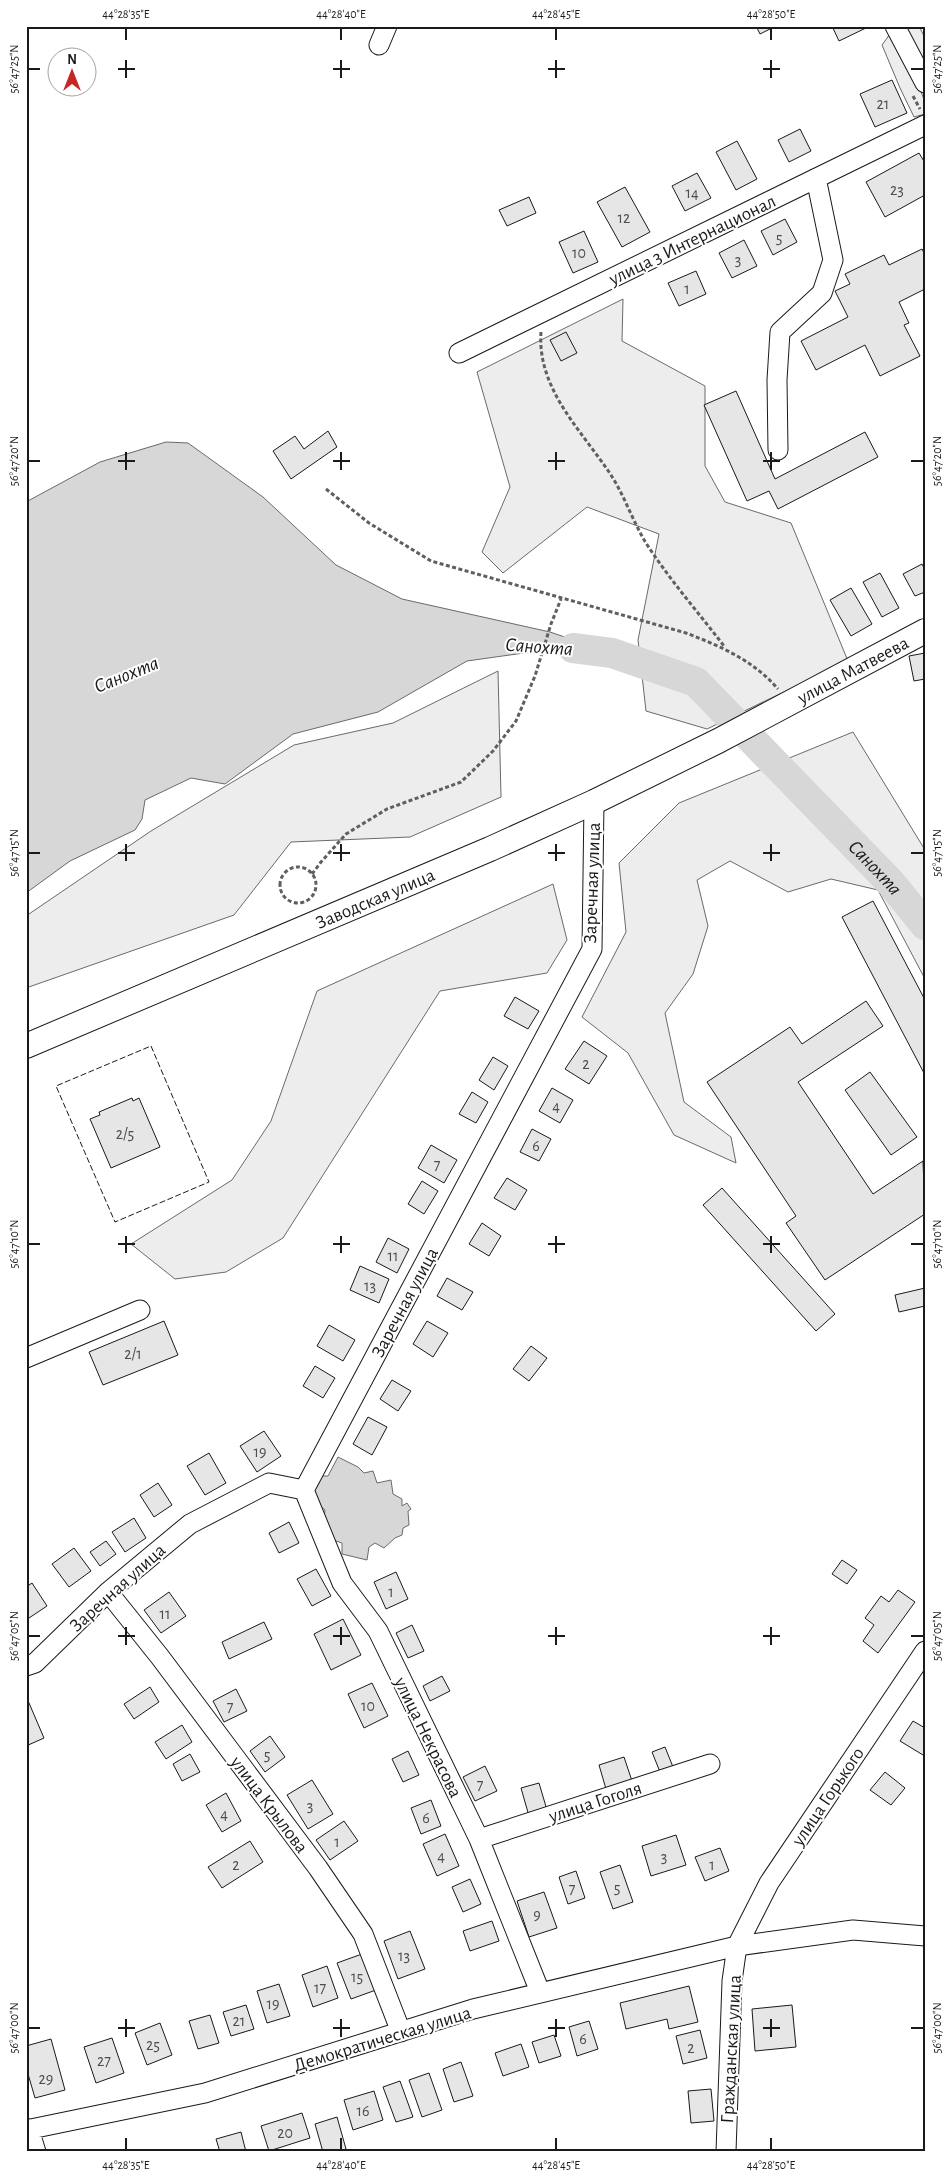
<svg xmlns="http://www.w3.org/2000/svg" width="951" height="2178" font-family="'Alegreya Sans',sans-serif">
<style>
.built{fill:#ededed;stroke:#6a6a6a}
.water{fill:#d7d7d7;stroke:#6a6a6a}
.lines{fill:none;stroke-linecap:round;stroke-linejoin:round}
.river{stroke:#d7d7d7;stroke-width:30}
.building{fill:#e6e6e6;stroke:#1a1a1a}
.minor-casing{stroke:#1a1a1a;stroke-width:21}
.major-casing{stroke:#1a1a1a;stroke-width:26}
.path{stroke:#5f5f5f;stroke-width:3;stroke-dasharray:4 2.5;stroke-linecap:butt}
.minor{stroke:#fff;stroke-width:19}
.major{stroke:#fff;stroke-width:24}
.fence{stroke:#1a1a1a;stroke-width:1;stroke-dasharray:6 2.5;stroke-linecap:butt}
.ticks{fill:none;stroke:#1a1a1a;stroke-width:2}
.labels{text-anchor:middle;stroke-width:4;stroke-linejoin:round;paint-order:stroke}
.number-label{font-size:16px;fill:#4d4d4d}
.street-label{font-size:19px;fill:#1a1a1a;stroke:#fff}
.water-label{font-size:20px;font-style:italic;fill:#1a1a1a;stroke:#fff}
.neatline{fill:none;stroke:#1a1a1a;stroke-width:2}
.ticks-label{font-size:12px;text-anchor:middle;fill:#1a1a1a}
</style>
<rect width="100%" height="100%" fill="#fff"/>
<path class="built" d="M904 26H919L925 38V66Z
M890 34 916 79 925 102V114L914 117 900 88 882 45Z
M623 299 622 341 705 386V466L725 502 791 523 848 661 707 729 646 711 638 640 659 534 587 507 503 573 482 552 510 487 477 372Z
M498 671 501 797 410 837 291 842 234 915 26 988V916L151 831 294 745 393 723Z
M853 732 925 850V979L878 890 831 879 788 892 730 861 697 880 708 926 693 974 665 1013 684 1102 731 1137 736 1163 674 1135 628 1053 582 1017 626 932 619 863 679 803Z
M553 884 567 940 547 973 440 991 283 1238 226 1272 175 1279 131 1244 232 1180 271 1121 317 991Z"/>
<path class="water" d="M166 442 188 443 263 497 336 565 402 599 550 632 612 653H524L467 661 378 712 293 734 225 784 191 778 145 800 142 819 135 830 70 861 26 893V502L100 462Z
M338 1457 358 1467 364 1473 373 1471 377 1483 391 1480 393 1494 402 1499V1506L407 1503 411 1509 408 1511 409 1525 403 1528 402 1535 395 1538 384 1548 375 1543 369 1547 367 1560 342 1554V1543L333 1540 324 1519 325 1510 317 1503 312 1495 320 1476H328Z"/>
<g class="lines">
<path class="river" id="s1" d="M573 648 612 653 696 682 891 883 925 925"/>
</g>
<path class="building" d="M756 26H776L760 34Z
M832 26H867L868 27 839 41Z
M892 80 907 113 875 127 860 94Z
M800 129 811 151 789 162 778 140Z
M737 141 757 179 736 190 716 152Z
M919 153 925 163V195L885 217 866 182Z
M697 173 711 198 685 211 672 186Z
M625 187 650 232 622 247 597 202Z
M529 197 536 213 507 226 499 210Z
M785 219 797 242 773 255 761 231Z
M584 231 598 262 573 273 559 242Z
M744 240 757 266 732 278 719 253Z
M922 249 925 255V289L899 302 909 323 904 325 920 356 880 376 865 345 816 370 801 341 848 317 835 291 850 284 845 274 884 255 889 265Z
M696 271 706 294 679 306 668 283Z
M566 332 577 353 561 361 550 340Z
M736 391 775 479 865 432 878 457 778 509 769 491 747 501 704 405Z
M328 431 337 447 291 479 273 451 295 436 304 449Z
M922 564 925 570V592L915 596 903 574Z
M880 573 899 608 882 617 863 582Z
M851 588 872 624 851 636 830 600Z
M925 653V679L914 681 909 656Z
M873 901 925 1000V1075L842 917Z
M515 997 539 1011 528 1029 504 1016Z
M866 1001 883 1026 798 1082 873 1194 923 1161 925 1214 825 1280 786 1223 796 1216 707 1082 790 1027 802 1044Z
M584 1041 607 1056 589 1084 565 1069Z
M493 1057 508 1066 494 1090 479 1080Z
M870 1072 917 1137 891 1155 845 1090Z
M552 1088 573 1100 560 1123 539 1111Z
M472 1092 488 1102 476 1123 459 1114Z
M132 1098 133 1101 139 1098 160 1147 111 1168 90 1119 100 1115 99 1112Z
M532 1129 551 1139 539 1161 520 1152Z
M431 1145 457 1160 444 1183 418 1168Z
M507 1178 527 1190 515 1210 494 1198Z
M422 1181 438 1191 424 1214 408 1204Z
M722 1188 835 1314 816 1331 703 1205Z
M482 1223 501 1236 489 1256 469 1244Z
M388 1238 409 1249 397 1273 376 1262Z
M360 1266 389 1279 379 1303 350 1290Z
M447 1278 473 1292 462 1310 437 1296Z
M925 1288V1306L899 1312 895 1295Z
M164 1321 178 1355 103 1385 89 1352Z
M427 1321 448 1333 433 1357 413 1344Z
M329 1325 355 1340 343 1361 317 1346Z
M531 1346 547 1358 529 1381 513 1369Z
M315 1366 335 1378 323 1398 303 1386Z
M392 1380 411 1391 398 1411 380 1399Z
M368 1417 387 1427 372 1455 353 1444Z
M264 1431 281 1456 257 1472 240 1446Z
M209 1453 226 1483 205 1495 187 1466Z
M158 1483 172 1505 154 1517 140 1495Z
M134 1518 146 1538 125 1552 112 1532Z
M289 1522 299 1543 279 1553 269 1533Z
M106 1541 116 1554 100 1566 90 1552Z
M74 1548 91 1571 69 1587 52 1564Z
M842 1560 857 1570 847 1584 832 1574Z
M316 1569 331 1596 312 1606 297 1579Z
M396 1572 408 1599 386 1609 374 1582Z
M32 1583 47 1606 26 1620V1587Z
M898 1590 915 1602 878 1653 863 1641 874 1625 865 1618 881 1596 889 1602Z
M169 1592 186 1616 161 1633 144 1610Z
M343 1619 361 1655 331 1670 314 1634Z
M264 1622 272 1639 229 1659 222 1642Z
M412 1625 424 1651 408 1658 396 1633Z
M442 1676 450 1691 430 1701 423 1686Z
M372 1683 388 1716 364 1728 348 1694Z
M150 1687 159 1702 134 1719 124 1704Z
M236 1689 247 1711 224 1722 213 1701Z
M26 1696 44 1738 26 1746Z
M913 1721 925 1728V1751L923 1755 900 1741Z
M182 1725 192 1742 166 1759 155 1742Z
M270 1736 285 1757 265 1772 250 1751Z
M665 1747 673 1767 660 1772 652 1752Z
M408 1751 419 1775 403 1782 392 1759Z
M190 1754 200 1772 182 1781 173 1764Z
M624 1757 632 1781 606 1789 599 1765Z
M485 1766 497 1791 475 1801 463 1777Z
M885 1772 905 1788 891 1805 870 1790Z
M312 1780 333 1814 308 1829 287 1795Z
M539 1783 547 1810 529 1816 521 1788Z
M226 1793 241 1821 222 1832 206 1805Z
M431 1800 441 1826 421 1834 411 1808Z
M344 1821 358 1841 330 1860 316 1840Z
M445 1834 459 1866 437 1876 423 1844Z
M676 1835 686 1865 651 1876 642 1846Z
M250 1841 263 1862 222 1888 208 1867Z
M720 1848 729 1871 705 1881 695 1857Z
M620 1865 633 1902 613 1909 600 1872Z
M576 1871 585 1898 568 1904 559 1877Z
M470 1879 481 1904 463 1912 452 1887Z
M544 1892 557 1928 529 1937 517 1901Z
M492 1921 499 1941 470 1951 463 1931Z
M410 1931 425 1969 398 1979 384 1941Z
M362 1954 376 1990 351 1999 337 1963Z
M327 1966 338 1998 313 2007 302 1975Z
M279 1984 290 2016 267 2023 257 1991Z
M689 1986 698 2022 669 2029 667 2019 626 2029 620 2003Z
M246 2005 254 2029 231 2036 223 2012Z
M792 2005 796 2047 755 2051 752 2009Z
M210 2015 219 2043 198 2049 189 2021Z
M589 2021 598 2049 577 2056 569 2027Z
M160 2023 172 2055 147 2065 135 2033Z
M700 2030 707 2058 683 2064 676 2036Z
M554 2035 561 2056 539 2063 532 2042Z
M112 2038 124 2073 96 2083 84 2047Z
M51 2039 65 2090 35 2098 26 2067V2046Z
M521 2044 529 2067 503 2076 495 2053Z
M461 2062 473 2096 454 2102 443 2069Z
M429 2073 442 2110 422 2117 409 2080Z
M400 2081 413 2117 396 2122 383 2087Z
M711 2089 714 2121 691 2123 688 2091Z
M374 2091 383 2120 353 2130 344 2100Z
M302 2113 310 2138 269 2151 261 2126Z
M337 2117 346 2149 337 2152H323L315 2124Z
M241 2132 246 2152H220L216 2139Z"/>
<g class="lines">
<g class="minor-casing">
<path id="minor" d="M895 26 925 83
M379 45 387 26
M459 353 925 125
M778 450 777 380 780 332 822 293 833 260 816 178
M26 1358 140 1310
M304 1490 592 949 594 802
M304 1490 342 1583 378 1631 479 1839 540 1992
M108 1592 160 1657 318 1868 363 1934 401 2032
M26 1666 35 1663 108 1592 190 1524 269 1483 304 1490
M479 1839 710 1764
M29 2129 36 2152
M26 2130 205 2093 473 2009 737 1946 853 1930 925 1936
M726 2152 732 1981 737 1946 769 1883 925 1651"/>
</g>
<g class="major-casing">
<g id="major">
<path id="s2" d="M26 1046 490 849 594 802 718 741 925 631"/>
</g>
</g>
<path class="path" d="M913 96 920 109
M541 332C537 388 580 429 609 472 624 494 632 520 646 543 669 579 698 612 724 646
M326 489 369 523 431 561 686 633C720 646 753 660 778 689
M280 885a18 18 0 1 1 36 0a18 18 0 1 1-36 0Z
M312 874 321 862 346 834 387 809 461 782 493 751 516 721 535 676 551 624 561 599"/>
<use href="#minor" class="minor"/>
<use href="#major" class="major"/>
<path class="fence" d="M151 1046 209 1182 115 1222 56 1086Z"/>
</g>
<path class="ticks" d="M126 28V40M341 28V40M556 28V40M771 28V40M126 60V78M341 60V78M556 60V78M771 60V78M28 69H40M118 69H135M333 69H350M548 69H565M763 69H780M911 69H924M126 452V470M341 452V470M556 452V470M771 452V470M28 461H40M118 461H135M333 461H350M548 461H565M763 461H780M911 461H924M126 844V861M341 844V861M556 844V861M771 844V861M28 853H40M118 853H135M333 853H350M548 853H565M763 853H780M911 853H924M126 1236V1253M341 1236V1253M556 1236V1253M771 1236V1253M28 1244H40M118 1244H135M333 1244H350M548 1244H565M763 1244H780M911 1244H924M126 1627V1645M341 1627V1645M556 1627V1645M771 1627V1645M28 1636H40M118 1636H135M333 1636H350M548 1636H565M763 1636H780M911 1636H924M126 2019V2037M341 2019V2037M556 2019V2037M771 2019V2037M28 2028H40M118 2028H135M333 2028H350M548 2028H565M763 2028H780M911 2028H924M126 2138V2150M341 2138V2150M556 2138V2150M771 2138V2150"/>
<g class="labels">
<g class="number-label">
<text x="883" y="109">21</text>
<text x="897" y="195">23</text>
<text x="692" y="198">14</text>
<text x="624" y="223">12</text>
<text x="779" y="243">5</text>
<text x="579" y="258">10</text>
<text x="738" y="265">3</text>
<text x="687" y="294">1</text>
<text x="586" y="1069">2</text>
<text x="556" y="1111">4</text>
<text x="125" y="1139">2/5</text>
<text x="536" y="1151">6</text>
<text x="437" y="1170">7</text>
<text x="393" y="1261">11</text>
<text x="370" y="1291">13</text>
<text x="133" y="1359">2/1</text>
<text x="260" y="1457">19</text>
<text x="391" y="1597">1</text>
<text x="165" y="1619">11</text>
<text x="368" y="1711">10</text>
<text x="230" y="1712">7</text>
<text x="267" y="1760">5</text>
<text x="480" y="1790">7</text>
<text x="310" y="1811">3</text>
<text x="224" y="1819">4</text>
<text x="426" y="1823">6</text>
<text x="337" y="1847">1</text>
<text x="441" y="1861">4</text>
<text x="664" y="1862">3</text>
<text x="236" y="1870">2</text>
<text x="712" y="1870">1</text>
<text x="617" y="1893">5</text>
<text x="572" y="1894">7</text>
<text x="537" y="1920">9</text>
<text x="404" y="1961">13</text>
<text x="357" y="1982">15</text>
<text x="320" y="1993">17</text>
<text x="273" y="2009">19</text>
<text x="239" y="2026">21</text>
<text x="583" y="2044">6</text>
<text x="153" y="2050">25</text>
<text x="691" y="2053">2</text>
<text x="104" y="2066">27</text>
<text x="46" y="2084">29</text>
<text x="363" y="2116">16</text>
<text x="285" y="2138">20</text>
</g>
<g class="street-label">
<text transform="translate(692 239) rotate(-26)" y="7">улица 3 Интернационал</text>
<text dy="7" stroke="none"><textPath href="#s2" startOffset="909">улица Матвеева</textPath></text>
<text transform="translate(591 883) rotate(-88)" y="7">Заречная улица</text>
<text dy="7" stroke="none"><textPath href="#s2" startOffset="379">Заводская улица</textPath></text>
<text transform="translate(404 1302) rotate(-62)" y="7">Заречная улица</text>
<text transform="translate(117 1587) rotate(-42)" y="7">Заречная улица</text>
<text transform="translate(429 1737) rotate(64)" y="7">улица Некрасова</text>
<text transform="translate(827 1796) rotate(-56)" y="7">улица Горького</text>
<text transform="translate(595 1801) rotate(-18)" y="7">улица Гоголя</text>
<text transform="translate(270 1804) rotate(53)" y="7">улица Крылова</text>
<text transform="translate(382 2038) rotate(-17)" y="7">Демократическая улица</text>
<text transform="translate(730 2049) rotate(-87)" y="7">Гражданская улица</text>
</g>
<g class="water-label">
<text transform="translate(539 646) rotate(4)" y="7">Санохта</text>
<text transform="translate(126 674) rotate(-22)" y="7">Санохта</text>
<text dy="7" stroke="none"><textPath href="#s1" startOffset="386">Санохта</textPath></text>
</g>
</g>
<rect width="951" height="2178" fill="none" stroke="#ffffff" stroke-width="55"/>
<g transform="translate(72 72)"><circle r="24" fill="#ffffff" stroke="#a3a3a3"/>
<path d="M0-4L9 19L0 12L-9 19Z" fill="#c62828"/>
<text y="-8" font-size="14" font-weight="bold" text-anchor="middle" fill="#1a1a1a">N</text>
</g>
<rect x="28" y="28" width="896" height="2122" class="neatline"/>
<g class="ticks-label">
<text x="126" y="18">44°28'35"E</text>
<text x="341" y="18">44°28'40"E</text>
<text x="556" y="18">44°28'45"E</text>
<text x="771" y="18">44°28'50"E</text>
<text transform="translate(14 69) rotate(-90)" y="4">56°47'25"N</text>
<text transform="translate(937 69) rotate(-90)" y="4">56°47'25"N</text>
<text transform="translate(14 461) rotate(-90)" y="4">56°47'20"N</text>
<text transform="translate(937 461) rotate(-90)" y="4">56°47'20"N</text>
<text transform="translate(14 853) rotate(-90)" y="4">56°47'15"N</text>
<text transform="translate(937 853) rotate(-90)" y="4">56°47'15"N</text>
<text transform="translate(14 1244) rotate(-90)" y="4">56°47'10"N</text>
<text transform="translate(937 1244) rotate(-90)" y="4">56°47'10"N</text>
<text transform="translate(14 1636) rotate(-90)" y="4">56°47'05"N</text>
<text transform="translate(937 1636) rotate(-90)" y="4">56°47'05"N</text>
<text transform="translate(14 2028) rotate(-90)" y="4">56°47'00"N</text>
<text transform="translate(937 2028) rotate(-90)" y="4">56°47'00"N</text>
<text x="126" y="2169">44°28'35"E</text>
<text x="341" y="2169">44°28'40"E</text>
<text x="556" y="2169">44°28'45"E</text>
<text x="771" y="2169">44°28'50"E</text>
</g>
</svg>
